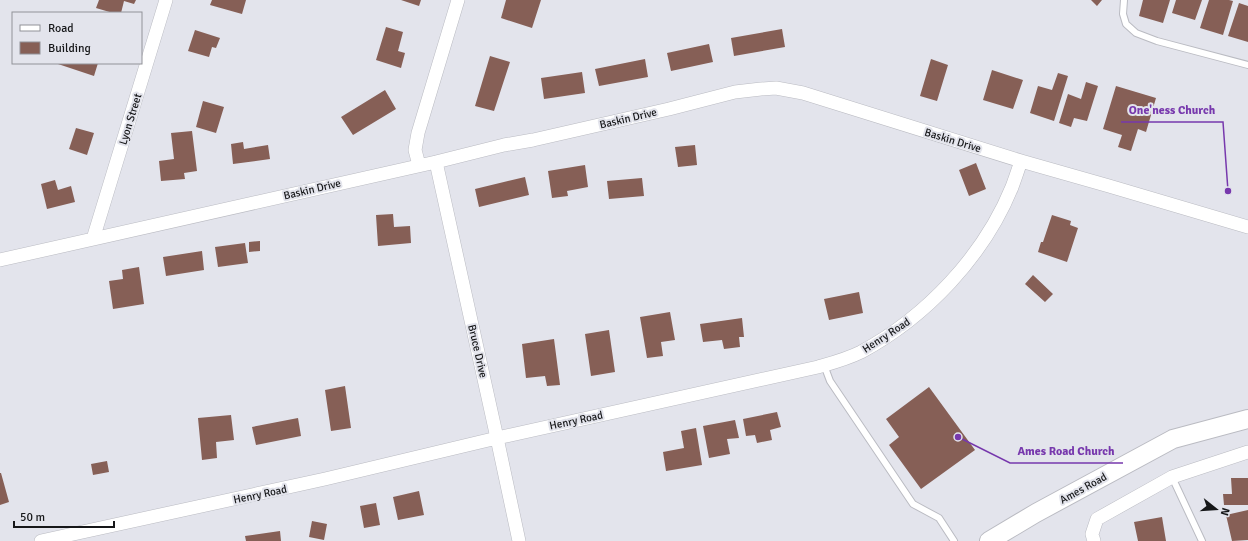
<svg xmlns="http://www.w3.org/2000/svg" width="1248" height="541" font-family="Signika,sans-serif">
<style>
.building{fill:#865f56}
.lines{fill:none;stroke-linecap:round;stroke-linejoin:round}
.lane-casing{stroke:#babbc2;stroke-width:8}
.street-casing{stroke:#babbc2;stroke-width:14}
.secondary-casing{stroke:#babbc2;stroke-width:20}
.lane{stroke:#fff;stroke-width:6}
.street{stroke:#fff;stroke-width:13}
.secondary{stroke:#fff;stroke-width:18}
.labels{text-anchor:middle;stroke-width:4;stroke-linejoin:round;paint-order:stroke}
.street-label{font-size:11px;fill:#161719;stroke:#e3e4ec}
.leader{fill:none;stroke:#7738ad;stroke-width:1.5}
.callout-dot{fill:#7738ad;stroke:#e3e4ec;stroke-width:1.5}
.callout-label{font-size:12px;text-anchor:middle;font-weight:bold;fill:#7738ad;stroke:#e3e4ec;stroke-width:4;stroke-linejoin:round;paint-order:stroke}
</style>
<rect width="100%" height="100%" fill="#e3e4ec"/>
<path class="building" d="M99 0H136L134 4 124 1 121 13H113L96 8Z
M212 0H246L242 14 210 5Z
M401 0H421L419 6Z
M506 0H541L532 28 501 18Z
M1091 0H1102L1097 6Z
M1143 0H1170L1163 23 1139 16Z
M1176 0H1202L1195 20 1172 13Z
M1209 0H1229L1233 1 1223 35 1200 28Z
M1239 3 1248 6V42L1228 36Z
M386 27 403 32 398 51 405 53 401 68 376 60Z
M782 29 785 47 734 56 731 38Z
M195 30 220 38 216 48 212 47 209 57 188 51Z
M709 44 713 62 671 71 667 53Z
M490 56 510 62 494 111 475 106Z
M645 59 648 77 599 86 595 69Z
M931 59 948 65 937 101 920 96Z
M55 63H98L94 76Z
M992 70 1023 80 1013 109 983 100Z
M582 72 585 93 544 99 541 78Z
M1058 73 1068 76 1054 121 1030 113 1038 86 1052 90Z
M1086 82 1098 86 1087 121 1074 118 1071 127 1059 123 1068 94 1081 99Z
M1116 86 1156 98 1146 132 1138 129 1131 151 1118 147 1122 135 1103 129Z
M385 90 396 109 353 135 341 117Z
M203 101 224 107 216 133 196 127Z
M76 128 94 133 87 155 69 149Z
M192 131 197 171 184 173 185 179 161 181 159 161 174 159 171 133Z
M243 142 244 149 268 145 270 159 233 164 231 144Z
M695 145 697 165 678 167 675 147Z
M976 163 986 189 969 196 959 170Z
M585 165 588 187 567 191 568 196 552 198 548 171Z
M525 177 529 195 479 207 475 189Z
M642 178 644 196 609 199 607 181Z
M55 180 58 190 71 186 75 202 47 209 41 184Z
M393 214 394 227 410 226 411 243 378 246 376 215Z
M1052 215 1071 221 1070 225 1078 228 1067 262 1038 252 1041 242H1043Z
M260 241V251L249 252V242Z
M245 243 248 263 218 267 215 247Z
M202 251 204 270 166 276 163 257Z
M139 267 144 304 113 309 109 281 123 279 122 270Z
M1033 275 1053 294 1045 302 1025 284Z
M859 292 863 313 829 320 824 299Z
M670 312 675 340 661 342 663 356 647 358 640 317Z
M742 318 744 337H739L740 347 724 349 722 340 703 342 700 324Z
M609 330 615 372 591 376 585 334Z
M554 339 560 385 547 386 545 376 526 378 522 344Z
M345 386 351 428 331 431 325 390Z
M929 387 975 450 921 489 889 445 899 437 886 419Z
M777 412 781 427 770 430 772 440 757 443 755 435 746 436 743 419Z
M231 415 234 440 216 442 217 458 202 460 198 418Z
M298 418 301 436 256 445 252 427Z
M735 420 739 438 727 439 730 454 709 458 703 426Z
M696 428 702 465 666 471 663 452 684 448 681 431Z
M107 461 109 472 93 475 91 464Z
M0 473H1L9 502 0 505Z
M1231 478H1248V505H1224L1223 494H1232Z
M419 491 424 515 398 520 393 497Z
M376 503 380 525 364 528 360 506Z
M1248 510V540L1232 541 1226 515Z
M1162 517 1166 541H1138L1134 522Z
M312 521 327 524 324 540 309 537Z
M280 531 281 541H246L245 536Z"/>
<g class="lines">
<g class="lane-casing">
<path id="lane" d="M1124 0 1123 14 1126 24 1136 33 1157 41 1248 65
M824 365 830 381 913 504 939 518 954 541
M1172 477 1202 541"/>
</g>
<g class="street-casing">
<path id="street" d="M436 162 497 438 519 541
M419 165 415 150 418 133 458 0
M93 239 166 0
M0 260 436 162 504 145 533 140 669 109 735 92 761 89 776 88 803 93 1021 161 1109 186 1248 227
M41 541 325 479 497 438 818 367C832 363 847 359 861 352 926 317 984 256 1012 187 1015 179 1018 170 1021 161
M1094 541 1092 534 1097 519 1172 477 1248 452"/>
</g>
<g class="secondary-casing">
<path id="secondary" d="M989 541 1036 513 1173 439 1248 419"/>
</g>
<use href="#lane" class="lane"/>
<use href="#street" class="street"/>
<use href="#secondary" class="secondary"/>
</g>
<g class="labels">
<g class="street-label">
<text transform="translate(628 118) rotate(-13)" y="4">Baskin Drive</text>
<text transform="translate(130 119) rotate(-73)" y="4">Lyon Street</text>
<text transform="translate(953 140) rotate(17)" y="4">Baskin Drive</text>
<text transform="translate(312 189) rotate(-13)" y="4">Baskin Drive</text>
<text transform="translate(886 335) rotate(-33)" y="4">Henry Road</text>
<text transform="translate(478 351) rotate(77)" y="4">Bruce Drive</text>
<text transform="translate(576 420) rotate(-12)" y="4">Henry Road</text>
<text transform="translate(1083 488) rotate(-29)" y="4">Ames Road</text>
<text transform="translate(260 494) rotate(-12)" y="4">Henry Road</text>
</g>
</g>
<path class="leader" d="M1228 191L1223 122H1121M958 437L1010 463H1123"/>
<g class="callout-dot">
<circle cx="1228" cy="191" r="4"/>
<circle cx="958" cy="437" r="4"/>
</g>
<g class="callout-label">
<text x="1172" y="114">One'ness Church</text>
<text x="1066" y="455">Ames Road Church</text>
</g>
<rect x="12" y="12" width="130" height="52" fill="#e3e4ec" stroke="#919298"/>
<rect x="20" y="25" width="20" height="6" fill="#ffffff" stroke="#919298"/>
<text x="48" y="32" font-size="12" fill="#161719">Road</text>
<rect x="20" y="42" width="20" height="12" fill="#865f56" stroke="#919298"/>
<text x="48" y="52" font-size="12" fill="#161719">Building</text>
<g transform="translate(1216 509) rotate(107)" stroke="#e3e4ec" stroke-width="3" paint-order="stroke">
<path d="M0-3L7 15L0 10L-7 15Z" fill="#161719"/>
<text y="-6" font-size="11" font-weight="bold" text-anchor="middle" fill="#161719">N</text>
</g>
<path d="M14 521v6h100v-6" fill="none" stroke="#161719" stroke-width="2"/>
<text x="20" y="521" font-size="12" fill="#161719" stroke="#e3e4ec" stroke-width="3" paint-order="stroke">50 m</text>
</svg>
